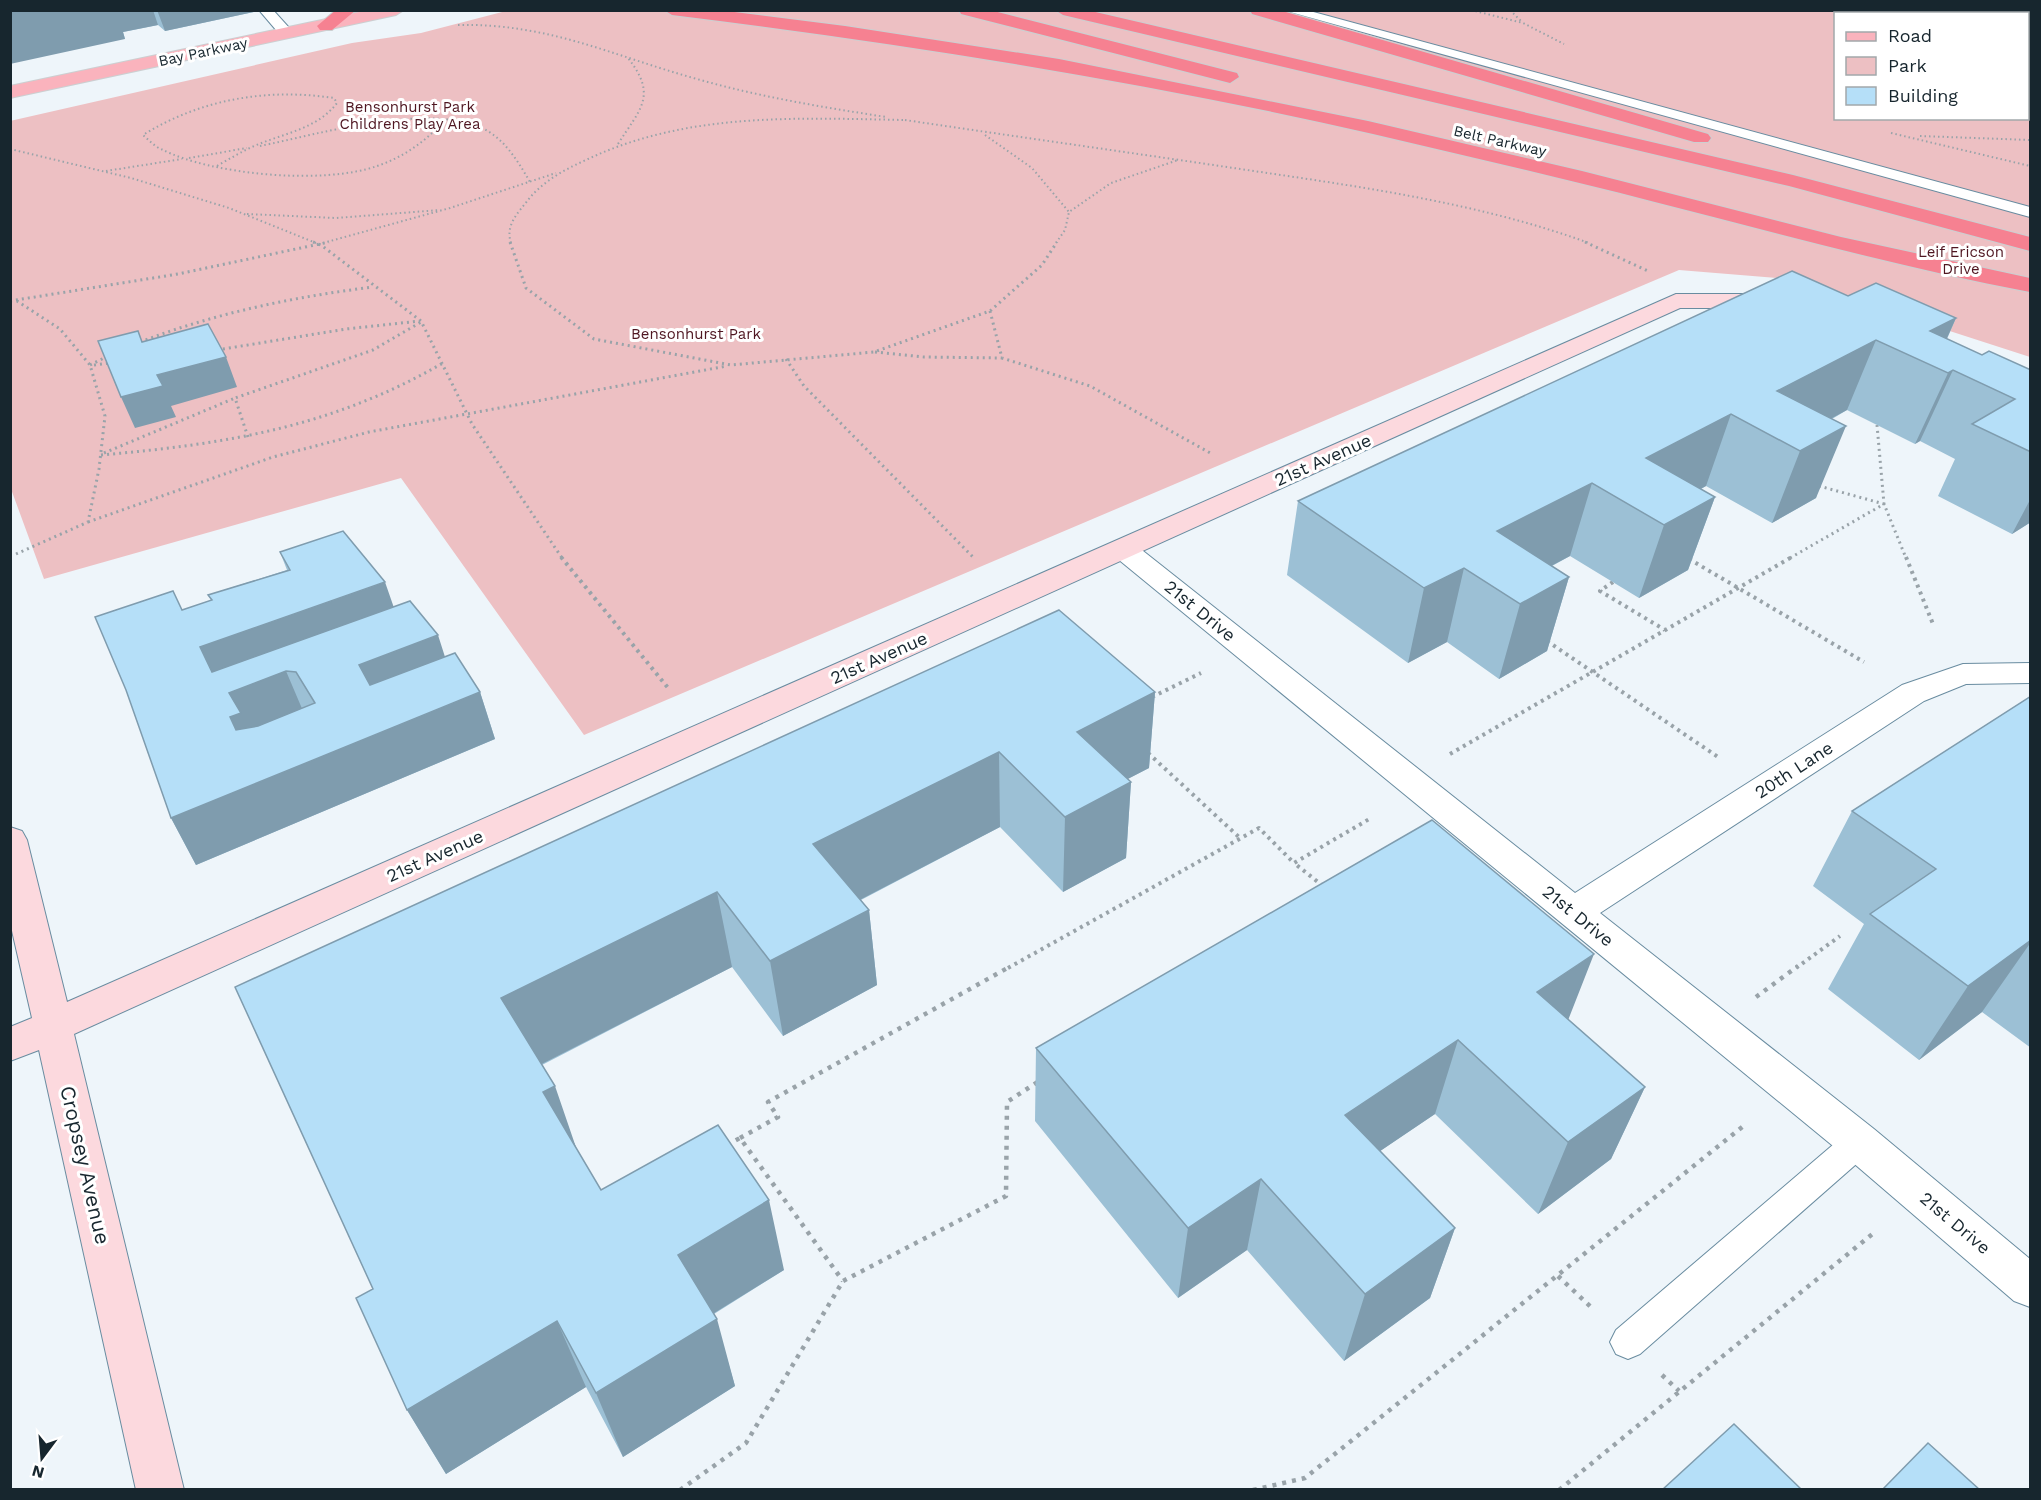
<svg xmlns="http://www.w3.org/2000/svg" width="2041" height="1500" font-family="'Work Sans',sans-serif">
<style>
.green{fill:#edc0c3}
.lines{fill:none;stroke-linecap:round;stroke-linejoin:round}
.lane-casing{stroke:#698ca0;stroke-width:2}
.street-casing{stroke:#698ca0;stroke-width:2}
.secondary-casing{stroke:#698ca0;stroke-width:2}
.primary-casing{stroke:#cccfd1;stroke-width:2}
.highway-casing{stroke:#cccfd1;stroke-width:2}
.path-far3{stroke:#99a3a9;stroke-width:2;stroke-dasharray:1.5 3;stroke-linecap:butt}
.path-far2{stroke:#99a3a9;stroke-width:3;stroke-dasharray:2 4;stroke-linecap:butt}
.path-far1{stroke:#99a3a9;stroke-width:4;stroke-dasharray:3 4.5;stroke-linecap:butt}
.path{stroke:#99a3a9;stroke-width:4.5;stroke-dasharray:4 6;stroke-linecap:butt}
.lane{fill:#fff;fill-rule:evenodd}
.street{fill:#fff;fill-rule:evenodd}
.secondary{fill:#fcd9de;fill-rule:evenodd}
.primary{fill:#fab3bd;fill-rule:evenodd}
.highway{fill:#f68191;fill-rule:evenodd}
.wall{fill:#9cc0d5}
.shaded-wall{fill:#7f9cae}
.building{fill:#b5dff8;stroke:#7f9cae;stroke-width:1.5;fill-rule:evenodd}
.labels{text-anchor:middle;stroke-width:6;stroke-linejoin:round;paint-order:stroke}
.far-street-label{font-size:15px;fill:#17262e;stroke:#fff}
.far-park-label{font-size:15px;fill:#4f1621;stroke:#fff}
.street-label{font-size:18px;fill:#17262e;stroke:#fff}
.near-street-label{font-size:21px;fill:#17262e;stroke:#fff}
</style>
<rect width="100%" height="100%" fill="#eef5fa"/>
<path class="green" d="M506 11H1971L1979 13 1836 14V118H2028V33L2030 34V357L1789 279 1679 270 584 735 401 478 44 579 11 489 10 121 352 43 421 33Z"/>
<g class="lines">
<g class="lane-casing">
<path id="lane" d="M259 10H273L292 31V37H282Z
M1283 10H1306L2030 207V217Z
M1859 1128 1870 1132 1875 1142 1870 1152 1640 1354 1628 1359 1616 1354 1610 1342 1616 1330 1848 1132Z"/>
</g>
<g class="street-casing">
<path id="street" d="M1123 540 1133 543 1575 893 1902 685 1963 664 2030 663V683L1966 684 1924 701 1600 913 1874 1129 2030 1259V1307L2014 1301 1844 1155 1113 555 1109 549 1113 543Z"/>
</g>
<g class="secondary-casing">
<path id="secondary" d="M1676 294H1753L1761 296 1765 301 1761 306 1753 308H1680L74 1034 184 1490H136L39 1050 10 1061V1027L32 1018 10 922V827L22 831 27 840 67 1002Z"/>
</g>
<g class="primary-casing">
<path id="primary" d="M369 10H404L396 15 10 98V86Z"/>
</g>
<g class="highway-casing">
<path id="highway" d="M336 10H356L332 30H320L317 26Z
M664 10H719L845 26 1059 59 1368 121 1582 171 1841 237 2030 278V292C1903 268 1777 233 1651 201 1559 177 1466 156 1373 134 1142 81 907 44 672 15Z
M959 10H990L1237 73 1239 77 1230 83 961 14Z
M1055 10H1087L1793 175 2030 237V251L1789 186 1063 15Z
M1250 10H1279L1708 134 1711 138 1708 142H1694L1252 14Z"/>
</g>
<path class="path-far3" d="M1471 10 1523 23 1564 44
M1510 10 1522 22
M1956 10 1963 14
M458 25C549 23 613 56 697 79 760 97 822 107 886 117
M905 120C1019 137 1133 153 1247 170 1362 187 1479 203 1589 243
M1891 133 2030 166
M985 135 1032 168 1069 212
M1920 136 2030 140
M618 144C640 109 658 96 628 58
M260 146C319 134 431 101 486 130 506 141 519 163 530 182
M10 149 131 178 229 208 316 243
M189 158 247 148
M217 166C231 158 244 150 259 144 286 133 318 128 337 103L334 98C267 88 201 99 143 135 149 140 154 146 161 149 211 175 324 185 377 166 404 157 426 141 445 120
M106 171 182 159
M247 214 336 218 440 210
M323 243 450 208 556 173
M511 243C505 225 518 213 528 200 544 180 566 169 588 159 688 112 797 118 905 120
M1056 243 1065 230 1069 212 1111 183 1178 160"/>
<path class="path-far2" d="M313 242 321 245 421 321 472 424 562 558
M510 242 526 288 594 339 731 365 874 352 990 311 1042 265 1057 242
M1585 242 1648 271
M10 301 178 274 329 242
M990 311 1002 358 1090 386 1212 454
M140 342C216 313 293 297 373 287
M217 350 346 329 420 321
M875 352 924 357 1002 358
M786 359 804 386 974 558
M90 365 108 356
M94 365 110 363
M1877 425 1884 504 1906 558
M248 437 235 398 373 350 421 322
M104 453 235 398
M101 455C227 444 332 427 443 363
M88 522 273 457 369 432 727 366
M16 554 88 522 99 469 105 416 90 365 60 329 17 301
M1790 558 1884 504 1819 486"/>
<path class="path-far1" d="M561 557 669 689
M1906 557 1933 624
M1689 559 1864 662
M1613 582 1600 591 1665 630
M1547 641 1718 757
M1152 697 1201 673
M1148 753 1240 838
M1450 754 1792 557
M1323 886 1294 863 1371 818
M1008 968 1259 828 1294 863
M1796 968 1840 936"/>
<path class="path" d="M1756 997 1798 966
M740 1138 778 1117 768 1102 1011 966
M727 1145 740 1138 843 1281
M1558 1276 1594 1310
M1662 1375 1679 1391
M680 1490 746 1443 843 1281 1006 1196 1007 1102 1039 1081
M1253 1490 1305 1478 1746 1124
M1559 1490 1876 1231"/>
<use href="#lane" class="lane"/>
<use href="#street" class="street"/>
<use href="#secondary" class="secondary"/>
<use href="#primary" class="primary"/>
<use href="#highway" class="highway"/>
</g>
<path class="wall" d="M10 10H263L165 31 158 25 123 32 125 39Z
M1848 296 1956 318 1947 339 1982 355 2031 370V522L2012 534 1938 496 1955 459 1920 441 1915 444 1847 410 1832 419 1816 498 1772 523 1706 486 1701 489 1715 497 1688 570 1639 598 1570 556 1552 566 1569 577 1547 651 1499 679 1447 642 1408 663 1287 575 1298 501Z
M280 552 393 607 480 692 495 739 196 865 171 818 126 690 182 610 211 600 208 595 287 570Z
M1155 692 1149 768 1127 779 1131 782 1126 858 1063 892 1000 827 861 900 869 910 877 985 783 1036 732 967 542 1065 577 1150 601 1190 784 1270 714 1314 735 1386 623 1457 586 1387 446 1474 407 1410 373 1289 235 987Z
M2031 696V1048L1982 1012 1919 1060 1828 989 1864 924 1813 886 1852 811Z
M1568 1019 1645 1087 1611 1159 1538 1214 1435 1114 1380 1151 1455 1228 1430 1298 1344 1361 1247 1250 1178 1298 1035 1121 1036 1048Z"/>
<path class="shaded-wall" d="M10 10H153L158 25 123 32 125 39 10 64Z
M157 10H263L165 31Z
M1956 318 1934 367 1930 331Z
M1876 340 1847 410 1786 443 1777 391Z
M226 357 237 387 171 406 176 417 135 428 121 397 157 375Z
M1953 370 1920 441 1915 444 1948 373Z
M1731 414 1706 486 1650 516 1646 458Z
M1846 426 1816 498 1772 523 1800 451Z
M1592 483 1570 556 1502 592 1497 531Z
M1715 497 1688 570 1639 598 1664 525Z
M2031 498V522L2012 534Z
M1464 568 1447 642 1408 663 1424 588Z
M1569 577 1547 651 1499 679 1520 604Z
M385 582 401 628 222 694 232 716 238 713 229 693 286 671 306 718 253 739 262 759 251 763 230 717 232 716 200 647Z
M438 635 453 682 376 711 359 665Z
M480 692 495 739 196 865 171 818Z
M1155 692 1149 768 1074 807 1077 732Z
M999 752 1000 827 823 919 813 844Z
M1131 782 1126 858 1063 892 1065 817Z
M717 892 732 967 528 1071 501 998Z
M869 910 877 985 783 1036 770 961Z
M2031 940V942L1982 1012 1919 1060 1968 986Z
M1594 954 1565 1028 1537 992Z
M1458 1040 1435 1114 1327 1187 1345 1115Z
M555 1086 580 1159 543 1092Z
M1645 1087 1611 1159 1538 1214 1568 1142Z
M1261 1179 1247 1250 1178 1298 1188 1228Z
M769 1200 784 1270 698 1323 678 1255Z
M1455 1228 1430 1298 1344 1361 1365 1294Z
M717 1319 735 1386 623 1457 596 1393Z
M557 1321 586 1387 446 1474 407 1410Z"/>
<path class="building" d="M1792 271 1848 296 1876 283 1956 318 1930 331 1982 355 1989 351 2031 370V452L1972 424 2015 399 1953 370 1948 373 1876 340 1777 391 1846 426 1800 451 1731 414 1646 458 1715 497 1664 525 1592 483 1497 531 1569 577 1520 604 1464 568 1424 588 1298 501Z
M208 324 226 357 157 375 163 386 121 397 98 341 138 331 142 342Z
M343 531 385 582 200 647 212 672 410 601 438 635 359 665 370 685 455 653 480 692 171 818 126 690 95 617 173 591 182 610 212 600 208 595 290 570 280 552ZM286 671 296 672 315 703 258 726 236 730 230 717 241 713 229 693Z
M1059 610 1155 692 1077 732 1131 782 1065 817 999 752 813 844 869 910 770 961 717 892 501 998 555 1086 543 1092 601 1190 718 1125 769 1200 678 1255 717 1319 596 1393 557 1321 407 1410 356 1298 373 1289 235 987Z
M2031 696V940L1968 986 1870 914 1936 869 1852 811Z
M1432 820 1594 954 1537 992 1645 1087 1568 1142 1458 1040 1345 1115 1455 1228 1365 1294 1261 1179 1188 1228 1036 1048Z
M1734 1424 1802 1490H1662Z
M1928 1443 1980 1490H1882Z"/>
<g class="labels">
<g class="far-street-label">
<text transform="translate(203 52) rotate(-12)" y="5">Bay Parkway</text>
<text transform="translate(1500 141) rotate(13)" y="5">Belt Parkway</text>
</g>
<g class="far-park-label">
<text x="410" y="112">Bensonhurst Park<tspan x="410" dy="17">Childrens Play Area</tspan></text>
<text x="1961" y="257">Leif Ericson<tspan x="1961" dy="17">Drive</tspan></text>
<text x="696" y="339">Bensonhurst Park</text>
</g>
<g class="street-label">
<text transform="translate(1323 460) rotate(-24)" y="6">21st Avenue</text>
<text transform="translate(1200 611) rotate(39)" y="6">21st Drive</text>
<text transform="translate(879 658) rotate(-24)" y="6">21st Avenue</text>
<text transform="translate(1794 770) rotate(-33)" y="6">20th Lane</text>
<text transform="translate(435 856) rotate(-24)" y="6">21st Avenue</text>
<text transform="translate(1578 916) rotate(39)" y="6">21st Drive</text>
<text transform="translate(1955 1223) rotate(40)" y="6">21st Drive</text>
</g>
<g class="near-street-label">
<text transform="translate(85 1165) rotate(77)" y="7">Cropsey Avenue</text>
</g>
</g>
<rect width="2041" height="1500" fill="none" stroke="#17262e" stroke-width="24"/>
<rect x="1834" y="12" width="195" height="108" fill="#ffffff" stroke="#a2a8ab" stroke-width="1.5"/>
<rect x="1846" y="32" width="30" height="9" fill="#fab3bd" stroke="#a2a8ab" stroke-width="1.5"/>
<text x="1888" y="42" font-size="18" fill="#17262e">Road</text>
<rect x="1846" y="57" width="30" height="18" fill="#edc0c3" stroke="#a2a8ab" stroke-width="1.5"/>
<text x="1888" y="72" font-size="18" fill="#17262e">Park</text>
<rect x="1846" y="87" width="30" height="18" fill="#b5dff8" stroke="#a2a8ab" stroke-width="1.5"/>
<text x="1888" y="102" font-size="18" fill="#17262e">Building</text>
<g transform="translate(42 1458) rotate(196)" stroke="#ffffff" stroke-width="4.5" paint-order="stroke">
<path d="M0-4.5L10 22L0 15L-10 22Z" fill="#17262e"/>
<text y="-9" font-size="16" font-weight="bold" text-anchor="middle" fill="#17262e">N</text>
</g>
</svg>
